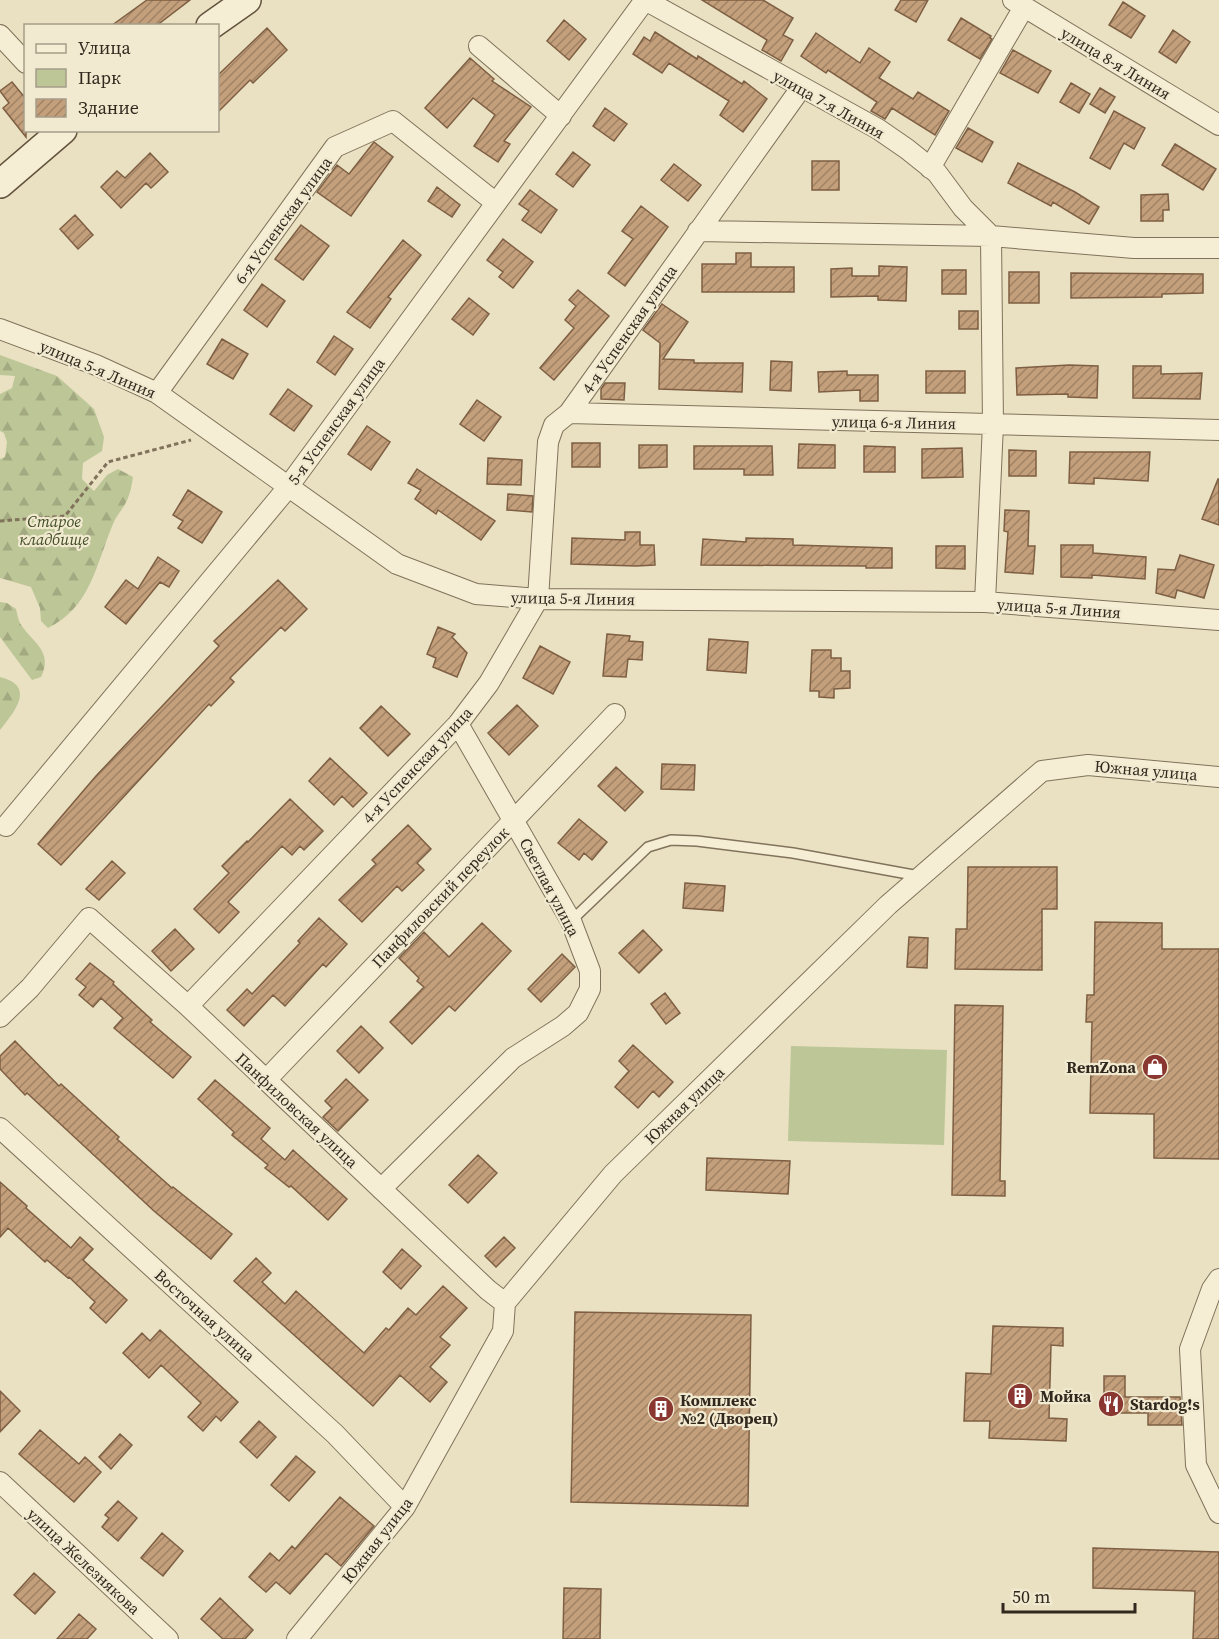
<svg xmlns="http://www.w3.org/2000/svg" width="1219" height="1639" font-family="'Source Serif 4',serif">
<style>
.forest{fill:url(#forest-firs)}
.park{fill:#bdc697}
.building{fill:url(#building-hatch);stroke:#7e5f43;stroke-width:1.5}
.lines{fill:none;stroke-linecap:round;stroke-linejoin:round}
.lane-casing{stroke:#81725b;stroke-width:12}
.street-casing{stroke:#81725b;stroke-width:22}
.secondary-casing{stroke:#63533e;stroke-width:30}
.path{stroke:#81725b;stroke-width:3;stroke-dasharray:4.5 3;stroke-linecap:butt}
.lane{stroke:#f5eed4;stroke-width:9}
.street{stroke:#f5eed4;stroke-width:20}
.secondary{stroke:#f5eed4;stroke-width:27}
.labels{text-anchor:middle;stroke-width:4.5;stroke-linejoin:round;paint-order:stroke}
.street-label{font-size:16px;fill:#32291e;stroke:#f1ead0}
.park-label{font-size:16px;font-style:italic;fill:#404d26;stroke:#f1ead0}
.poi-label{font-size:16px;font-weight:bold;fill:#32291e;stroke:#f1ead0;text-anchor:start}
</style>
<defs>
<pattern id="forest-firs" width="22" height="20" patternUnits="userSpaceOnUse" patternTransform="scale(1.5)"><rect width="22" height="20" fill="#bdc697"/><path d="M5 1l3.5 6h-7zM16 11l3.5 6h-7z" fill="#a3aa82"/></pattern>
<pattern id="building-hatch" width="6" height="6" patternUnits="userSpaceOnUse" patternTransform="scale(1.5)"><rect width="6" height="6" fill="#c49f7b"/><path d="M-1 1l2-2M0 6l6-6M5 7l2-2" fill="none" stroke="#a08264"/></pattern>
</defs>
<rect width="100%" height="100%" fill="#e9e1c2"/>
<path class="forest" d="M0 355 57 376 94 409 104 437 102 451 83 463 82 479 94 491 107 475 118 469 133 477C132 483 131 490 129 495 126 506 117 514 113 524 96 564 91 607 48 628L41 621 40 608 31 587 0 578V459L5 457 7 442 4 433 0 431V394L12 388 15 376 0 375Z
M0 602 7 603 16 609C17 613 18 619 20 623 31 642 54 650 41 677L32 680 0 637Z
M0 677C37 686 14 712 0 730Z"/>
<path class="park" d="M791 1046 947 1050 944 1145 788 1141Z"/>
<path class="building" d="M147 0H190L156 26H111Z
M702 0H763L793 18 783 35 793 40 781 61 762 50 767 40Z
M901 0H928L916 22 895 10Z
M1123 2 1145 16 1131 38 1109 25Z
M961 18 991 36 990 38 992 39 980 59 948 40Z
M564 20 586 39 569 60 547 41Z
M267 28 287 50 253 83 250 80 218 112V75Z
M1173 30 1190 42 1176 63 1159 52Z
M655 32 697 59 698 56 742 84 744 81 767 99 743 132 720 115 729 101 669 63 662 73 633 54 644 37 650 41Z
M816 33 860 63 869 48 890 62 879 78 913 99 918 92 949 111 935 135 892 108 885 119 871 111 877 102 828 70 826 73 801 56Z
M1013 50 1051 71 1038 93 1000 73Z
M470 58 494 79 492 81 531 107 504 141 510 144 498 162 474 146 495 115 473 98 447 128 425 108Z
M12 82 26 99V137L3 108 9 103 0 91Z
M1071 83 1090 94 1079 113 1060 102Z
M1100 88 1115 97 1105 113 1090 104Z
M605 108 627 124 614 141 593 126Z
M1114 111 1145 128 1134 149 1124 143 1110 169 1090 158Z
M968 128 993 142 982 162 956 148Z
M374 142 393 157 351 216 317 192 337 165 349 174Z
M1175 144 1216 169 1203 190 1162 165Z
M573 152 590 165 573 187 556 174Z
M150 153 168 172 151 188 146 183 121 208 101 187 117 171 125 178Z
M812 161H839V190H812Z
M1018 163 1075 192 1099 207 1089 224 1053 202 1051 206 1008 183Z
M674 164 701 185 688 201 661 180Z
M437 187 460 205 452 217 428 201Z
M530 190 557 210 541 233 522 220 529 211 519 204Z
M1168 194 1169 210H1163V221H1141V195Z
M641 206 668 227 625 286 608 273 633 239 622 231Z
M75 215 93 235 78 249 60 229Z
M301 225 329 246 303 280 275 259Z
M503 239 533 262 513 288 499 277 503 272 487 260Z
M403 240 421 255 388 297 391 299 370 328 347 312Z
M736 253H751V267H794V292H702V264H736Z
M879 266 907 267 906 301 878 300V296L831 297V269L852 268V276H879Z
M942 270H966V294H942Z
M1009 272H1039V303H1009Z
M1071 273 1203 274V293L1162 294V297L1071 298Z
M262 284 285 301 267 327 244 310Z
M578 290 609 316 554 380 540 368 574 328 565 320 576 306 569 300Z
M469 298 489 314 473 335 452 319Z
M662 304 688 322 663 359 694 360V363H743L742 392 659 389 660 343 643 330Z
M959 311H978V329H959Z
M334 336 353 349 335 375 317 362Z
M222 339 248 354 233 379 207 364Z
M771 361 792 362 791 391 770 390Z
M1069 365 1098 366 1097 398 1068 397V394L1017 395 1016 368Z
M1133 366H1161V374L1202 373 1200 399 1133 398Z
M847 371V375H878V401H860V390L819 392 818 372Z
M926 371H965V393H926Z
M605 383H625L624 400 601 399V389Z
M288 389 312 406 294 431 270 414Z
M477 400 501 417 484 441 460 424Z
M367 426 390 442 371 470 348 454Z
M572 443H600V467H572Z
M799 444 835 445V468H798Z
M639 445H667V467L639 468Z
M694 446H772L773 475H744V469H694Z
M864 446 895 447V472H864Z
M962 448 963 477 922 478V449Z
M1009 450 1036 451V476H1009Z
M1070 452H1150L1148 481 1094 478V484L1069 483Z
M488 458 522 460 521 485 487 484Z
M417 469 495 521 481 540 438 510 436 514 415 499 421 490 408 483Z
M1218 479H1219V525L1202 519Z
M188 490 222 512 202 543 178 528 183 521 173 515Z
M508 494 533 496 532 512 507 510Z
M1005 510 1029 511 1028 546H1035L1033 574 1005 572 1008 532 1004 531Z
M625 532H640V545H654L655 565 636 566 571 564 572 538 625 540Z
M746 538 793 539V545L892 548V568H866V566L701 565 703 539 746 542Z
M1061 545H1093V553L1146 557 1145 579 1092 575V578L1061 577Z
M936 546H965V569L936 568Z
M1180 555 1214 565 1204 598 1177 590 1175 598 1156 593 1158 569 1175 570Z
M158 557 179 571 169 587 160 582 126 624 105 607 126 580 138 589Z
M278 580 307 609 285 631 281 627 230 678 234 682 211 706 209 704 61 865 38 844 96 776 219 646 214 641Z
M438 627 455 634 452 637 467 653 457 677 433 667 436 658 427 654Z
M607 634 630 636 629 641 643 642 642 660 628 659 626 677 603 676Z
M709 639 748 642 746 673 707 670Z
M540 646 570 662 553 694 523 678Z
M812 650H831V658H841V671H850V688L834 689V698L819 697V691H810Z
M517 705 538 726 509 755 488 733Z
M381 706 410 734 388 756 360 728Z
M330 758 367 793 353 807 342 796 334 805 309 781Z
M662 764 695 765 694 790 661 789Z
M616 767 643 792 625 811 598 786Z
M290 799 323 831 304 850 300 846 292 855 282 846 228 902 239 912 219 933 194 909 229 873 222 866 247 841 248 842Z
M579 819 607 842 592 860 584 853 579 860 558 843Z
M408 825 431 849 417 863 424 870 402 891 397 886 362 922 339 900 376 864 372 860Z
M112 861 125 873 99 900 86 889Z
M968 867H1057V909H1042V970L955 969 956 929H967Z
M685 883 725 886 723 911 683 908Z
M319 918 347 944 326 967 323 964 285 1006 273 995 244 1026 227 1010 247 989 252 994 300 943 298 941Z
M1095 922 1162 923V949H1219V1159L1154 1158V1114L1090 1113 1092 1022H1086L1087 995H1094Z
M482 923 511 951 455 1011 449 1006 412 1044 390 1022 424 987 417 981 419 978 399 958 424 932 449 957Z
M175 929 194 949 171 971 152 951Z
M643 930 662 950 639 973 619 953Z
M909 937 928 938 927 968 907 967Z
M562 954 575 967 541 1002 528 989Z
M90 963 114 982 113 984 152 1020 150 1022 191 1057 173 1078 114 1028 123 1018 101 998 93 1007 79 995 86 987 76 979Z
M665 993 680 1013 666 1024 651 1004Z
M955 1005 1003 1006 1000 1181H1005V1196L952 1195Z
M361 1026 383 1048 359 1073 337 1051Z
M15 1041 59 1086 61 1084 119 1137 117 1139 172 1188 173 1187 232 1234 211 1259 154 1211 27 1093 25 1095 0 1069V1056Z
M633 1045 673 1082 659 1097 653 1091 638 1108 615 1087 629 1071 619 1061Z
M346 1079 368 1100 338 1131 323 1117 332 1108 325 1101Z
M215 1080 270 1128 261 1139 285 1160 293 1150 347 1199 328 1220 291 1186 289 1187 265 1168 268 1165 232 1135 234 1132 198 1099Z
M478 1155 497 1173 468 1203 449 1185Z
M707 1158 790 1161 788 1194 706 1190Z
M0 1182 27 1206 26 1208 71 1248 80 1237 93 1249 83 1260 127 1300 106 1323 90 1308 95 1302 69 1277 68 1278 47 1260 45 1262 8 1228 0 1237Z
M504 1237 515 1248 496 1267 485 1256Z
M402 1249 421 1266 401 1289 383 1272Z
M256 1258 271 1273 262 1282 285 1304 296 1291 364 1353 386 1328 389 1330 408 1308 416 1315 443 1286 467 1308 440 1337 450 1345 430 1367 447 1382 430 1402 400 1375 373 1406 234 1281Z
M575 1312 751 1315 748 1506 571 1502Z
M993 1326 1063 1328V1346L1051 1345 1049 1418 1067 1419 1066 1441 989 1438 990 1421H964L966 1373 991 1374Z
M160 1330 238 1402 221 1421 216 1416 203 1431 188 1417 201 1403 161 1365 149 1378 123 1353 142 1333 150 1341Z
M1104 1376H1125V1397H1180L1182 1425H1148V1413H1104Z
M0 1391 20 1411 0 1432Z
M259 1421 276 1437 257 1458 240 1442Z
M40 1430 79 1464 85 1457 101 1472 74 1502 19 1454Z
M120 1434 132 1445 111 1469 99 1457Z
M296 1456 315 1472 289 1501 271 1485Z
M340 1497 374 1526 341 1566 326 1553 290 1594 276 1582 266 1592 249 1577 270 1553 279 1561 292 1546 295 1549Z
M118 1501 137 1518 118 1541 102 1527 109 1518 105 1515Z
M162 1533 183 1551 163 1576 141 1558Z
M1093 1548 1219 1552V1639H1193L1195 1591 1093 1588Z
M34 1573 55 1592 35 1614 14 1595Z
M564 1588 601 1589 600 1639H563Z
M220 1598 253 1630 245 1639H223L201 1619Z
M79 1614 96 1629 87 1639H57Z"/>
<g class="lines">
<g class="lane-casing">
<path id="lane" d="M571 921 648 847 671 840 697 841 793 853 919 876"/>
</g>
<g class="street-casing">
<path id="street" d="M645 0 878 129 907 149 937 173 963 208 991 236 993 424 985 602
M1013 0 1219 125
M0 35 26 63
M479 46 561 116
M930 168 1024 7
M698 231 991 236 1134 248H1219
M0 329 96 365 157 393 397 564 476 594 538 599 985 602 1219 620
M157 393 335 147 393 121 496 203
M569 413 1219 430
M6 826 285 491 645 0
M188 1006 458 724 489 683 538 599 548 442 554 425 569 413 801 88
M0 1017 30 988 89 918 188 1006 488 1290 505 1303
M266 1080 615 714
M0 1128 335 1434 405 1507
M381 1189 513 1058 563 1026 578 1013 590 989V971L571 921 458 724
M1219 1279 1212 1289 1190 1349 1196 1465 1219 1513
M0 1482 168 1639
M297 1639 405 1507 503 1331 505 1303 613 1174 888 905 1042 771 1088 765 1219 777"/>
</g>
<g class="secondary-casing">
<path id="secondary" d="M210 26 247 0
M0 184 63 130"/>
</g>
<path class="path" d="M0 521 65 516 108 462 191 440"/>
<use href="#lane" class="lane"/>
<use href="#street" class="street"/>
<use href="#secondary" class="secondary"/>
</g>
<defs>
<g id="shop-disc" transform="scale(1.35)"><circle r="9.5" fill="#8a3731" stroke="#f1ead0"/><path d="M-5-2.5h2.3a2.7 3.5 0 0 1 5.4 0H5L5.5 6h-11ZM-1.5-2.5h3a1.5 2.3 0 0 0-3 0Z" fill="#fff"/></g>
<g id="building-disc" transform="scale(1.35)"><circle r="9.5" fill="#8a3731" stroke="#f1ead0"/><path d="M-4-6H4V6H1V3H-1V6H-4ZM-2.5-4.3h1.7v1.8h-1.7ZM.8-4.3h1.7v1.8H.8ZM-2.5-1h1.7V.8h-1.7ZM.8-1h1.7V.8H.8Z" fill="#fff"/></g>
<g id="restaurant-disc" transform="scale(1.35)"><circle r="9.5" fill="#8a3731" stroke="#f1ead0"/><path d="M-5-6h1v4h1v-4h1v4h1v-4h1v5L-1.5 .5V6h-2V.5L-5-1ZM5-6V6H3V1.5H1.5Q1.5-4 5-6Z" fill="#fff"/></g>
</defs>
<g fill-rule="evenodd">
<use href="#shop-disc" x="1155" y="1067"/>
<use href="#building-disc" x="1020" y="1396"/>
<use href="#restaurant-disc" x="1111" y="1404"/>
<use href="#building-disc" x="661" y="1409"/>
</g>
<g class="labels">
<g class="street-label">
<text transform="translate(1116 63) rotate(31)" y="6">улица 8-я Линия</text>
<text transform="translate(829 104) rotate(29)" y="6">улица 7-я Линия</text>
<text transform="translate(283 220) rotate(-54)" y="6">6-я Успенская улица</text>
<text transform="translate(629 329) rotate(-55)" y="6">4-я Успенская улица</text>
<text transform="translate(98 369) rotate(23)" y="6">улица 5-я Линия</text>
<text transform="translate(336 421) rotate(-54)" y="6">5-я Успенская улица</text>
<text transform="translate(894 422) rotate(1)" y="6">улица 6-я Линия</text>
<text transform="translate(573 598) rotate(1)" y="6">улица 5-я Линия</text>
<text transform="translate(1059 608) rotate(4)" y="6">улица 5-я Линия</text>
<text transform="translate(417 765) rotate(-47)" y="6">4-я Успенская улица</text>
<text transform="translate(1146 770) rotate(5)" y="6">Южная улица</text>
<text transform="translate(550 887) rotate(62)" y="6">Светлая улица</text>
<text transform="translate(440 897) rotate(-46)" y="6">Панфиловский переулок</text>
<text transform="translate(684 1105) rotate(-44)" y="6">Южная улица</text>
<text transform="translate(297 1110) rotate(43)" y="6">Панфиловская улица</text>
<text transform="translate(205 1315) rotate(42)" y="6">Восточная улица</text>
<text transform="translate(377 1540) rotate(-52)" y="6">Южная улица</text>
<text transform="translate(84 1561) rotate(43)" y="6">улица Железнякова</text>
</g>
<g class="park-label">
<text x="54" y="527">Старое<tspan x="54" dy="18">кладбище</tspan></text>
</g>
<g class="poi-label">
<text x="1136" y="1073" text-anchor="end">RemZona</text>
<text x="1040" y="1402">Мойка</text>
<text x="680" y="1406">Комплекс<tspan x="680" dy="18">№2 (Дворец)</tspan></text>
<text x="1130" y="1410">Stardog!s</text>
</g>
</g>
<rect x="24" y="24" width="195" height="108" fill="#f1ead0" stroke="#a59d89" stroke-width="1.5"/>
<rect x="36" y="44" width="30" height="9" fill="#f5eed4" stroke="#a59d89" stroke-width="1.5"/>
<text x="78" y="54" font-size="18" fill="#32291e">Улица</text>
<rect x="36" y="69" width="30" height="18" fill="#bdc697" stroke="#a59d89" stroke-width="1.5"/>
<text x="78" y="84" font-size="18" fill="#32291e">Парк</text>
<rect x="36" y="99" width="30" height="18" fill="url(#building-hatch)" stroke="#a59d89" stroke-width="1.5"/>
<text x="78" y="114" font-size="18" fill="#32291e">Здание</text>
<path d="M1003 1603v9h132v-9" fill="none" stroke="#32291e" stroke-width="3"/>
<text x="1012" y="1603" font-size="18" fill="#32291e" stroke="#f1ead0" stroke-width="4.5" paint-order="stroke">50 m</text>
</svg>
